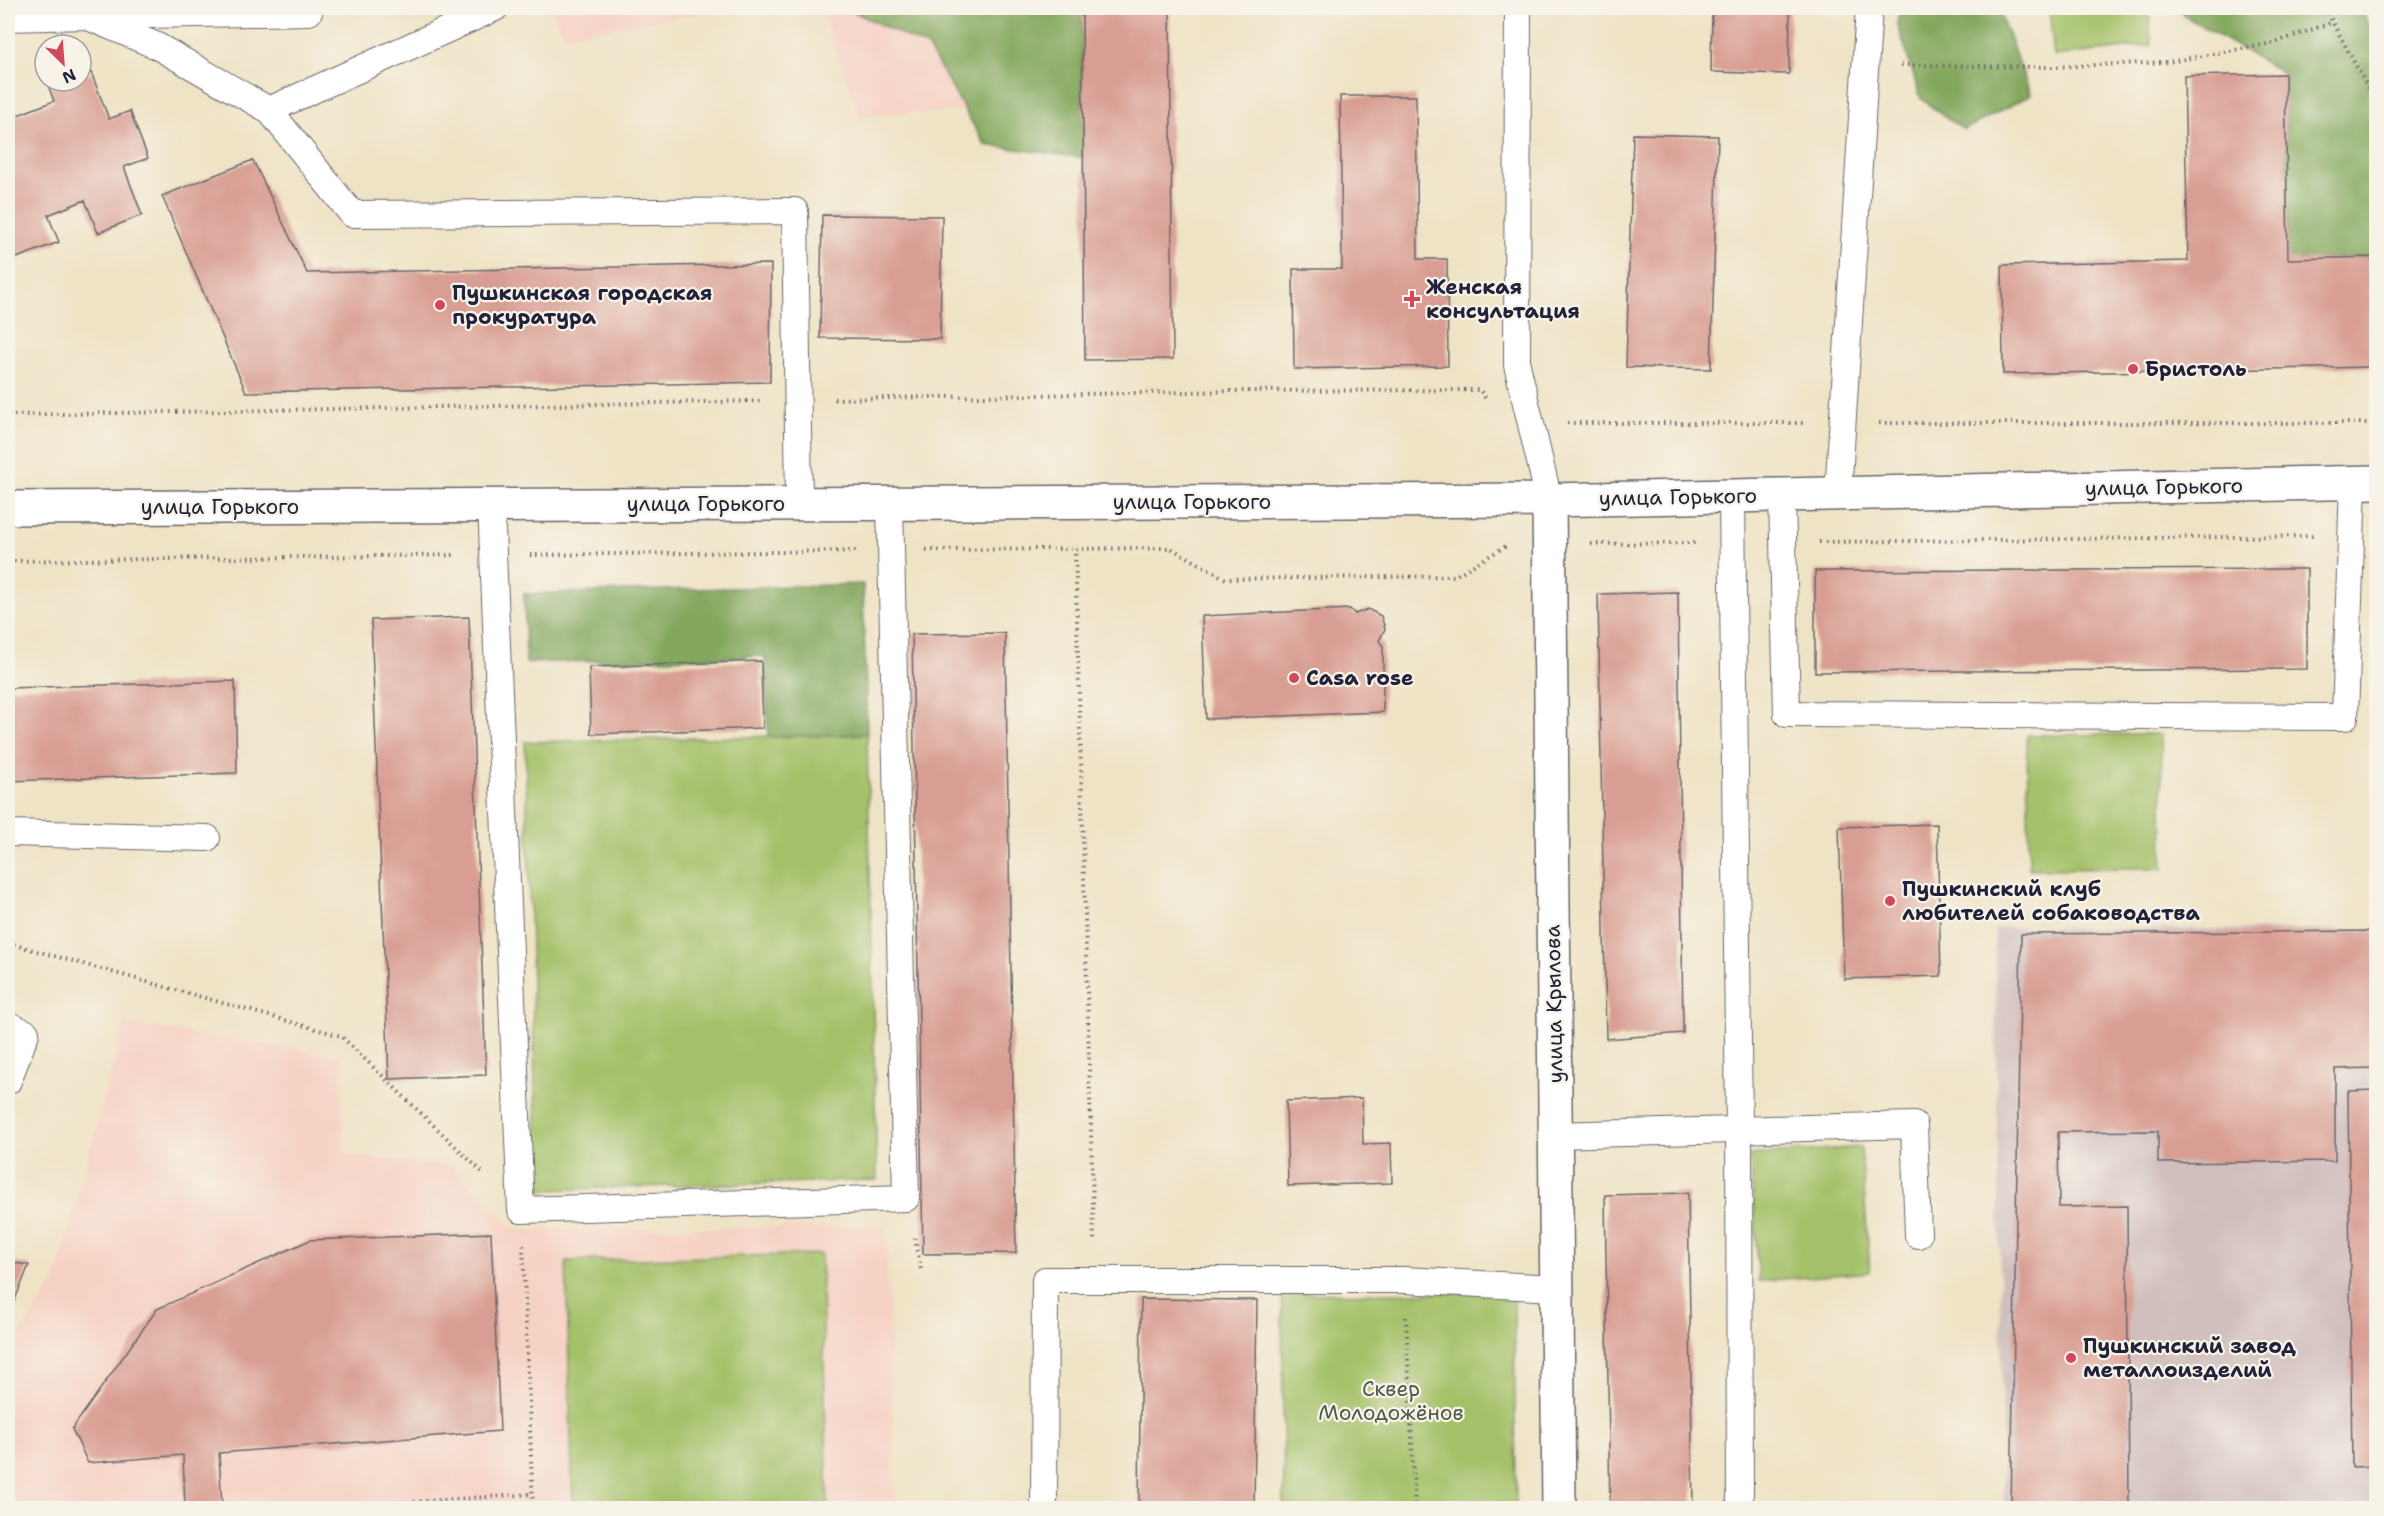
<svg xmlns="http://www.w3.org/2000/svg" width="2384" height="1516" font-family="'Shantell Sans',sans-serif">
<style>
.built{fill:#f6d2c4}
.industrial{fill:#d1bfbe}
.green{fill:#a4c169;stroke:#637252;stroke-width:1.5}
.forest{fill:#83a75d;stroke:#52644c;stroke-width:1.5}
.building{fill:#d99e93}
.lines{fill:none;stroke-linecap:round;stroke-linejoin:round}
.service-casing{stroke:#6a666b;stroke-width:28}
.minor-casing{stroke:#6a666b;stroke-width:36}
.path{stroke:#6a666b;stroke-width:4;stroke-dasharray:1.5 4.5;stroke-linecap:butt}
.service{stroke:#fff;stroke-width:26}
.minor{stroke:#fff;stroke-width:33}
.poi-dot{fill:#d1495b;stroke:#f7f3e8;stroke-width:2}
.labels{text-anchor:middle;stroke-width:4.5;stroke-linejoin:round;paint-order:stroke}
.poi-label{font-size:21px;font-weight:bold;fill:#22223b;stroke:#f7f3e8;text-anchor:start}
.street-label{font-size:21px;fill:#22223b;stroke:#f7f3e8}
.park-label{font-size:21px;fill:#505a4b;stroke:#f7f3e8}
</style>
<rect width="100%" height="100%" fill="#f7f3e8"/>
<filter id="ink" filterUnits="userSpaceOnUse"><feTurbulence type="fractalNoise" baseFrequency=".0167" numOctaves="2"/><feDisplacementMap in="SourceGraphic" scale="12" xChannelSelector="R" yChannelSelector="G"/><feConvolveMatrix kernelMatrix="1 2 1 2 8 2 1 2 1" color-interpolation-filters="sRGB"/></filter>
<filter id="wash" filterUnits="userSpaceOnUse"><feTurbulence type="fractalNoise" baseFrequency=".008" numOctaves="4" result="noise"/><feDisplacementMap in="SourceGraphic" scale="24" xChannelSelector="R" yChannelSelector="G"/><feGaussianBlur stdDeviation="1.35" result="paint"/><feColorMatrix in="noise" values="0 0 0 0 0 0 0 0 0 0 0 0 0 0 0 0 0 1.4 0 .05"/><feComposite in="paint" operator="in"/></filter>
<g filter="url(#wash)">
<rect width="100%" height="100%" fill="#efe3c5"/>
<path class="built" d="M551 8H732L565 36Z
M820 8H1063L1053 107 860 116Z
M124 1023 341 1056 343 1154 452 1167 516 1230 886 1226 896 1508H8V1349L55 1281Z"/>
<path class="industrial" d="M1994 928 2376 930V1508H2004Z"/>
<path class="green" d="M2049 8H2148L2152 45 2054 56Z
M867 734 877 1180 538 1190 525 742Z
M2161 734 2163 868 2029 869 2027 735Z
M1861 1147 1870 1272 1759 1281 1750 1155Z
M821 1254 828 1508H573L566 1261Z
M1514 1292 1516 1508H1284L1282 1294Z"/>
<path class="forest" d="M845 8H1082L1083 158 985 145 928 47Z
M1900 8H1998L2031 95 1964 130 1921 99 1897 23Z
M2179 8H2360L2376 38V257L2288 259 2285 74 2184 16Z
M863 584 867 734 768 737 765 656 526 663 524 594Z"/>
<g id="blocks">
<path class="building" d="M1082 8H1170L1173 359 1085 360Z
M1712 8H1790L1789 74 1711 72Z
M91 72 109 119 130 111 148 158 124 167 142 215 98 233 85 200 48 215 59 242 14 259 8 242V112L10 118 54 101 49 88 68 81H81V76Z
M2285 74 2288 259 2376 257V367L2003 374 2002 265 2188 261 2184 76Z
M1340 96H1416L1418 259H1447L1448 366 1294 369 1293 269H1342Z
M1633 134 1718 136 1711 369 1626 367Z
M253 160 307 273 771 264 770 382 246 392 162 196Z
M822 215 942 216 940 339 820 338Z
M2307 569V669L1815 672V571Z
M1678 592 1683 1033 1606 1039 1598 594Z
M1350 609 1355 614 1368 609 1381 616 1385 629 1379 641 1383 646V712L1206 719 1202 616Z
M469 617 486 1075 389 1079 371 620Z
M1005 633 1016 1253 923 1254 912 634Z
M761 661 763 728 591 734 589 667Z
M235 681 237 773 8 781V688Z
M1937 824 1941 976 1844 979 1839 827Z
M2376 931V1068L2335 1069V1161L2158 1163V1131L2058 1132 2059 1207 2127 1206 2129 1508H2011L2021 934Z
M2376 1090V1466L2352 1467 2348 1091Z
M1362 1098 1363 1144 1391 1143 1392 1183 1288 1186 1286 1101Z
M1688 1193 1693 1508H1610L1605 1195Z
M491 1233 500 1431 219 1453 222 1508H185L183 1455 88 1463 72 1429 157 1309 310 1240Z
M8 1262 29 1265 8 1317Z
M1141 1299 1257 1300 1254 1508H1139Z"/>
</g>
</g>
<g filter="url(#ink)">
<use href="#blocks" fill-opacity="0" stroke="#6a666b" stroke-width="1.5"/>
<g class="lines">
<g class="service-casing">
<path id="service" d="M1518 8 1517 365 1549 500
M95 16 309 12 310 8
M8 18 86 16 157 46 269 110 495 8
M269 110 352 214 795 211 799 504
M1838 494 1869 8
M1782 495 1787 714 2345 717 2353 483
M1732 496 1739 1131 1740 1508
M491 505 521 1210 906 1198 890 503
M8 833 207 838
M8 1025 26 1033 8 1081
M1555 1135 1914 1125 1918 1235
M1044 1508 1045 1280H1404L1556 1288"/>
</g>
<g class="minor-casing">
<path id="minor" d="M1549 500 1559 1508
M8 508 1549 500 2376 482"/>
</g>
<path class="path" d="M2325 8 2376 103
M1901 65 2050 67 2168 62 2274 43 2333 22
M834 399 1237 391 1480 390 1486 399
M8 415 761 401
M1567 423H1806
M1879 423H2376
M1819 542 2315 536
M1591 544 1697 543
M1075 548 1094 1243
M926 550 1171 548 1226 579 1455 576 1508 545
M530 555 856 551
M8 561 457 555
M8 943 341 1036 483 1173
M915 1238 921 1270
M523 1245 533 1508
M1406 1317 1415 1508
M318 1508 533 1494"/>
<use href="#service" class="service"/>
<use href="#minor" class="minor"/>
</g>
</g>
<g class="poi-dot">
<path d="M1409 290h6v6h6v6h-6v6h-6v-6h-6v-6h6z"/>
<circle cx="440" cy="305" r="6"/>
<circle cx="2133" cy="369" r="6"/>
<circle cx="1294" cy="678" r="6"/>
<circle cx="1890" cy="901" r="6"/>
<circle cx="2071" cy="1358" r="6"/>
</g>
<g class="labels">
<g class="poi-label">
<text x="1426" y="294">Женская<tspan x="1426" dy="24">консультация</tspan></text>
<text x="452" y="300">Пушкинская городская<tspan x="452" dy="24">прокуратура</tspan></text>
<text x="2145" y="376">Бристоль</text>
<text x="1306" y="685">Casa rose</text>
<text x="1902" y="896">Пушкинский клуб<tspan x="1902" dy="24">любителей собаководства</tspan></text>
<text x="2083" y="1353">Пушкинский завод<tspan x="2083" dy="24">металлоизделий</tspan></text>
</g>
<g class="street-label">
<text transform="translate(2164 487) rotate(-1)" y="7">улица Горького</text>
<text transform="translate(1678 497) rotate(-1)" y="7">улица Горького</text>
<text x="1192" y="509">улица Горького</text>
<text x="706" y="511">улица Горького</text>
<text x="220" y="514">улица Горького</text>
<text transform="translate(1554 1004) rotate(-91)" y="7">улица Крылова</text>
</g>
<g class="park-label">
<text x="1391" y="1396">Сквер<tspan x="1391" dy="24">Молодожёнов</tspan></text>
</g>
</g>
<rect width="2384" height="1516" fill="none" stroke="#f7f3e8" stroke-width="30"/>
<g transform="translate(63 63) rotate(155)"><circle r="28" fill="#f7f3e8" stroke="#a29fa3" stroke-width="1.5"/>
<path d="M0-4.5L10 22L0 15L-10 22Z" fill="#d1495b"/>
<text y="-9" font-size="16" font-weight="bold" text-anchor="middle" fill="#22223b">N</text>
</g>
</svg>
